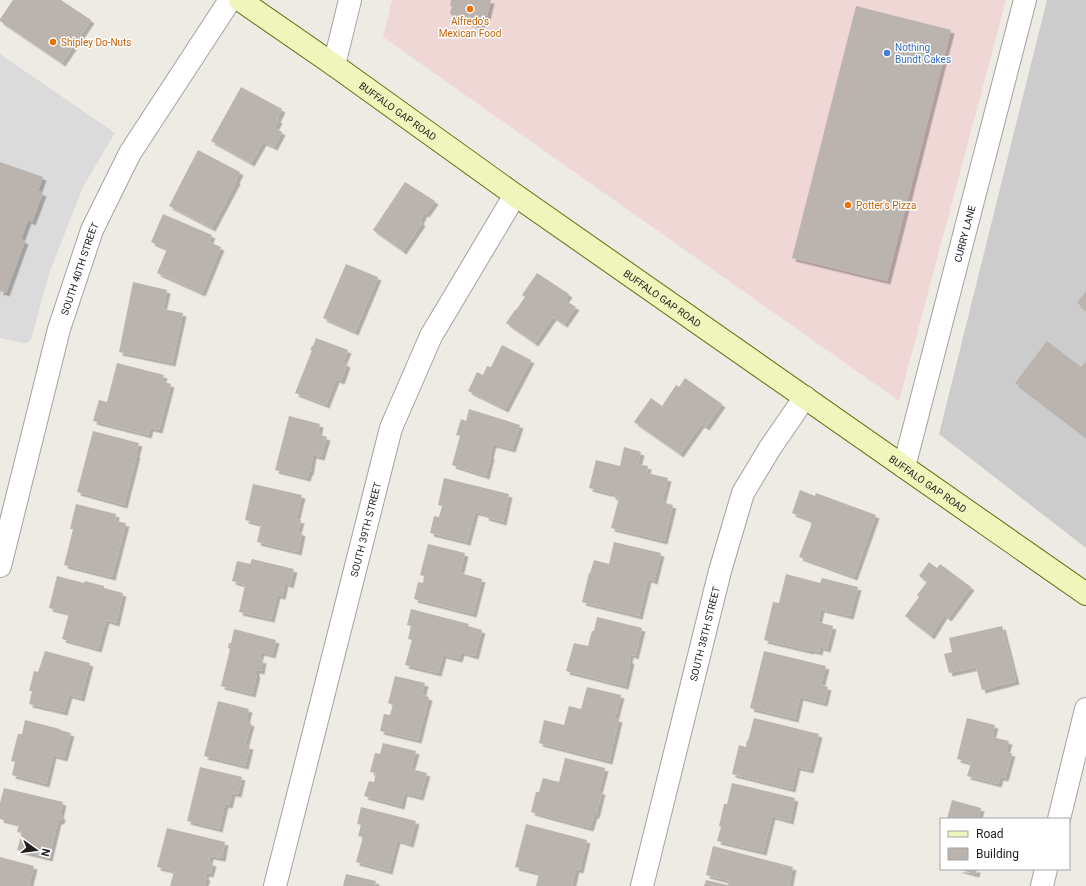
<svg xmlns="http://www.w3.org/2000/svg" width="1086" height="886" font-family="Roboto,sans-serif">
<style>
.residential{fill:#dcdbdb}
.commercial{fill:#eed7d4}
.religious{fill:#ccc}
.building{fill:#bbb4ae;filter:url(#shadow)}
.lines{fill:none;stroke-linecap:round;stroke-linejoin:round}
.street-casing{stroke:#a2a2a2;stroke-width:24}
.secondary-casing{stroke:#5e6e0b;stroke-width:24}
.street{stroke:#fff;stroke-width:22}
.secondary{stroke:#eff5bb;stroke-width:22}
.food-dot{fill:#e8710a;stroke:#fff;stroke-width:1.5}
.shop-dot{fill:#3f7fe0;stroke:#fff;stroke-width:1.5}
.labels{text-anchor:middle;stroke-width:3;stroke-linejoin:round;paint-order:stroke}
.food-label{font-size:10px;fill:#c56008;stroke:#fff;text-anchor:start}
.shop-label{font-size:10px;fill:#366cbe;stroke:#fff;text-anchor:start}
.street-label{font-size:10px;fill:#1e1e1e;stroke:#fff}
</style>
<defs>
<filter id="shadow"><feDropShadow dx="3.5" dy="3.5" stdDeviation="0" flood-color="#0004"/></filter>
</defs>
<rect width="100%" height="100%" fill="#eeebe4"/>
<path class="residential" d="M0 54 115 133 83 187 50 271 31 339 27 343H22L0 338Z"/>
<path class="commercial" d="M392 0H1006L899 401 383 37Z"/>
<path class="religious" d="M1047 0H1086V548L939 434Z"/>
<path class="building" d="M13 0H61L91 20 62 63 0 21V19Z
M451 0H491L487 16 484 15 481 26 454 19 450 13 452 6H450Z
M856 6 951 30 887 281 792 258Z
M241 87 282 109 277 119 279 120 275 128 282 132 274 147 263 142 251 163 211 141Z
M198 150 240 172 236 180 237 181 212 228 169 206Z
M0 162 43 177 38 191 43 193 32 222 28 220 21 239 25 241 6 293 1 291 0 294Z
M405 182 435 201 426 214 424 213 420 221 422 223 403 251 373 230Z
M163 214 212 235 209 242 221 247 202 293 157 273 167 249 151 242Z
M346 264 378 277 355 332 323 318Z
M537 273 569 294 565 300 576 307 564 324 553 317 535 343 506 323 515 310H516L525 297 522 295Z
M133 282 167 290 163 309 183 313 172 363 119 352Z
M1086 291V310L1077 303Z
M316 338 348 350 343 362 347 364 341 381 336 379 326 405 295 393 312 350H310L312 346H313Z
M1047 341 1081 367 1086 361V437L1015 383Z
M502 345 531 360 505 409 468 391 477 372 483 375 487 366 491 367Z
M117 363 164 375 162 381 171 384 159 430 150 428 148 435 93 421 99 400 107 402Z
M685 378 722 404 706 427 701 424 680 454 634 422 651 398 662 406 676 385 679 387Z
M469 409 520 425 512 449 493 444 490 455 491 456 486 476 452 465 460 436 456 435 461 419 466 421Z
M289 416 320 424 318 434 327 437 321 457 313 455 310 472H309L307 478 275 470Z
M93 431 139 443 136 454H137L124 505 77 492Z
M624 447 641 452 638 464 648 466 647 473 668 478 662 502 673 505 664 541 611 528 619 498 612 496V494L589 488 596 460 620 466Z
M444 478 509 494 503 522 485 517 486 514 475 512 467 542 430 533 434 516 439 517 442 506 438 505Z
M253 484 302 495 296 519 301 520 298 531 302 533 298 552 257 542 261 524 245 520Z
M800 490 815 496 816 493 876 515 854 577 799 557 812 523 807 521 808 519 792 513Z
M76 504 116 514 115 521 126 523 112 577 64 565 73 529H70Z
M614 542 661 553 654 581 648 579 639 616 582 602 589 573H590L594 560 609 564Z
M428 544 465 553 460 573 482 579 473 614 414 599 418 582 423 583 424 576 420 575Z
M252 559 294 569 290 585 285 583 282 596 277 595 271 619 239 612 245 585 232 581 237 561 250 564Z
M929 562 937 568 940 564 971 587 948 618 944 615 931 636 905 616 919 597 917 595 927 582 919 576Z
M786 574 820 583 822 578 858 587 850 616 821 609 818 622 833 626 827 649 820 647 819 652 811 650 810 651 764 640 773 602 779 603Z
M57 576 84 583 85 581 104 586V588L123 593 116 623 106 620 98 649 62 639 69 613 49 608Z
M411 609 469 624 468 626 482 630 475 656 461 652 459 659 443 655 438 673 405 665 412 640 408 639 411 626 407 625Z
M597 617 642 628 635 656 630 654 629 660 631 661 625 686 566 671 574 643 588 646 592 631H594Z
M1002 626 1016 681 982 690 976 667 949 673 944 654 952 652 949 638Z
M234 629 276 640 272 655 261 652 259 659 263 660 261 671 256 670V674H257L252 694 221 686 230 649 228 648 229 643H231Z
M45 651 90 663 81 698 69 695 64 712 29 704 32 691H29L34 671 38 672Z
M764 651 826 666 821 685 828 687 824 703 800 697 795 719 750 708Z
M395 676 425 683 422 695 429 697 418 740 380 731 384 714 390 715 393 705 388 703Z
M587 687 621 695 615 718 619 719 609 761 539 743 544 720 564 725 569 706 581 709Z
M218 701 249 709 246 721 251 723 245 745 250 746 245 766 204 756Z
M754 718 819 734 810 770 797 767 792 789 732 774 739 745 746 747 747 740 748 741Z
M967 718 995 725 992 737 1009 741 1006 752 1012 753 1005 778 1000 777 998 784 967 776 971 763 957 759Z
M25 720 60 729V730L71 733 64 758 53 755 46 784 12 775 15 762 11 761 18 734H22Z
M383 743 416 751 411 769 427 773 420 797 404 793 401 806 364 796 369 781 374 782 376 773 370 772 375 753 380 754Z
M565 758 605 768 599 791H602L596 815H594L590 828 531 812 536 792H539L543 778 559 782Z
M200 767 242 777 238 794 232 793 229 805 225 804 219 829 187 821Z
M732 783 795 798 790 821 772 816 763 852 717 841 721 827 719 826 724 804H727Z
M4 788 63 802 60 815 62 816 61 821H58L49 858 17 850 22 833 17 832 19 824 0 819V803Z
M952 800 981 808 978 819H947Z
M361 807 416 821 410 844 397 840 389 871 356 862 363 837 358 836 361 825 357 824Z
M526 824 587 840 580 870 576 869 572 886H536L539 873 515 867Z
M167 828 225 842 222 858 210 856 209 862 213 863 210 874 206 873 205 877H207L204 886H170L174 871 157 867Z
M713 846 793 867 789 886H704L706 880 728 885 729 881 706 875Z
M0 857 34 866 29 886H0Z
M957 869H977L976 874Z
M346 874 376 881 375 886H343Z"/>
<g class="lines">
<g class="street-casing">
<g id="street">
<path d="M334 65 350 0"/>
<path id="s1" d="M904 467 1025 0"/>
<path id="s2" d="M0 566 59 329 92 230 130 153 230 0"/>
<path d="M1059 819 1086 709"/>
<path id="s3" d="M275 886 391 428 431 336 515 195"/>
<path id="s4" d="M642 886 720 571 743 493 770 448 805 397"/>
<path d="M1042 886 1046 869"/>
</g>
</g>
<g class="secondary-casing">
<g id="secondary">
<path id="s5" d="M240 0 334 65 515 195 1086 594"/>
</g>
</g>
<use href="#street" class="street"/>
<use href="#secondary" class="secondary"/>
</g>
<g class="food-dot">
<circle cx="470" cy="9" r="4"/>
<circle cx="53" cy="42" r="4"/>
<circle cx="848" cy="205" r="4"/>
</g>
<circle class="shop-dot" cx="887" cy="53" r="4"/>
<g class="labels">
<g class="food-label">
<text x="470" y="25" text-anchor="middle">Alfredo's<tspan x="470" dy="12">Mexican Food</tspan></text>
<text x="61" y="46">Shipley Do-Nuts</text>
<text x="856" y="209">Potter's Pizza</text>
</g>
<g class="shop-label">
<text x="895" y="51">Nothing<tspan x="895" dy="12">Bundt Cakes</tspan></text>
</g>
<g class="street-label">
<text dy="4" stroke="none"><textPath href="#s5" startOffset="193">BUFFALO GAP ROAD</textPath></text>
<text dy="4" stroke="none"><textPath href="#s1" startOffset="241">CURRY LANE</textPath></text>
<text dy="4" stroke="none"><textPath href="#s2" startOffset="308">SOUTH 40TH STREET</textPath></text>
<text dy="4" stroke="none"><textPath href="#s5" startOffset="517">BUFFALO GAP ROAD</textPath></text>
<text dy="4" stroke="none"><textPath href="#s5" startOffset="841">BUFFALO GAP ROAD</textPath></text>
<text dy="4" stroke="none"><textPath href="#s3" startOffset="368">SOUTH 39TH STREET</textPath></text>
<text dy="4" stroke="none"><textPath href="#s4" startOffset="260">SOUTH 38TH STREET</textPath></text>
</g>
</g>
<rect x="940" y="818" width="130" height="52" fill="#ffffff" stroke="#a5a5a5"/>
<rect x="948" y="831" width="20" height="6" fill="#eff5bb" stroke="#a5a5a5"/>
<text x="976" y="838" font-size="12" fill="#1e1e1e">Road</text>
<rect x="948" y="848" width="20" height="12" fill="#bbb4ae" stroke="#a5a5a5"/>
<text x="976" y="858" font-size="12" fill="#1e1e1e">Building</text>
<g transform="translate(36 850) rotate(104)" stroke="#ffffff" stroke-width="3" paint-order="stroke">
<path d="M0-3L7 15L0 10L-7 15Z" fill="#1e1e1e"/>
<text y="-6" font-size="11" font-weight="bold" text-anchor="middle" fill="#1e1e1e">N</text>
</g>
</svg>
